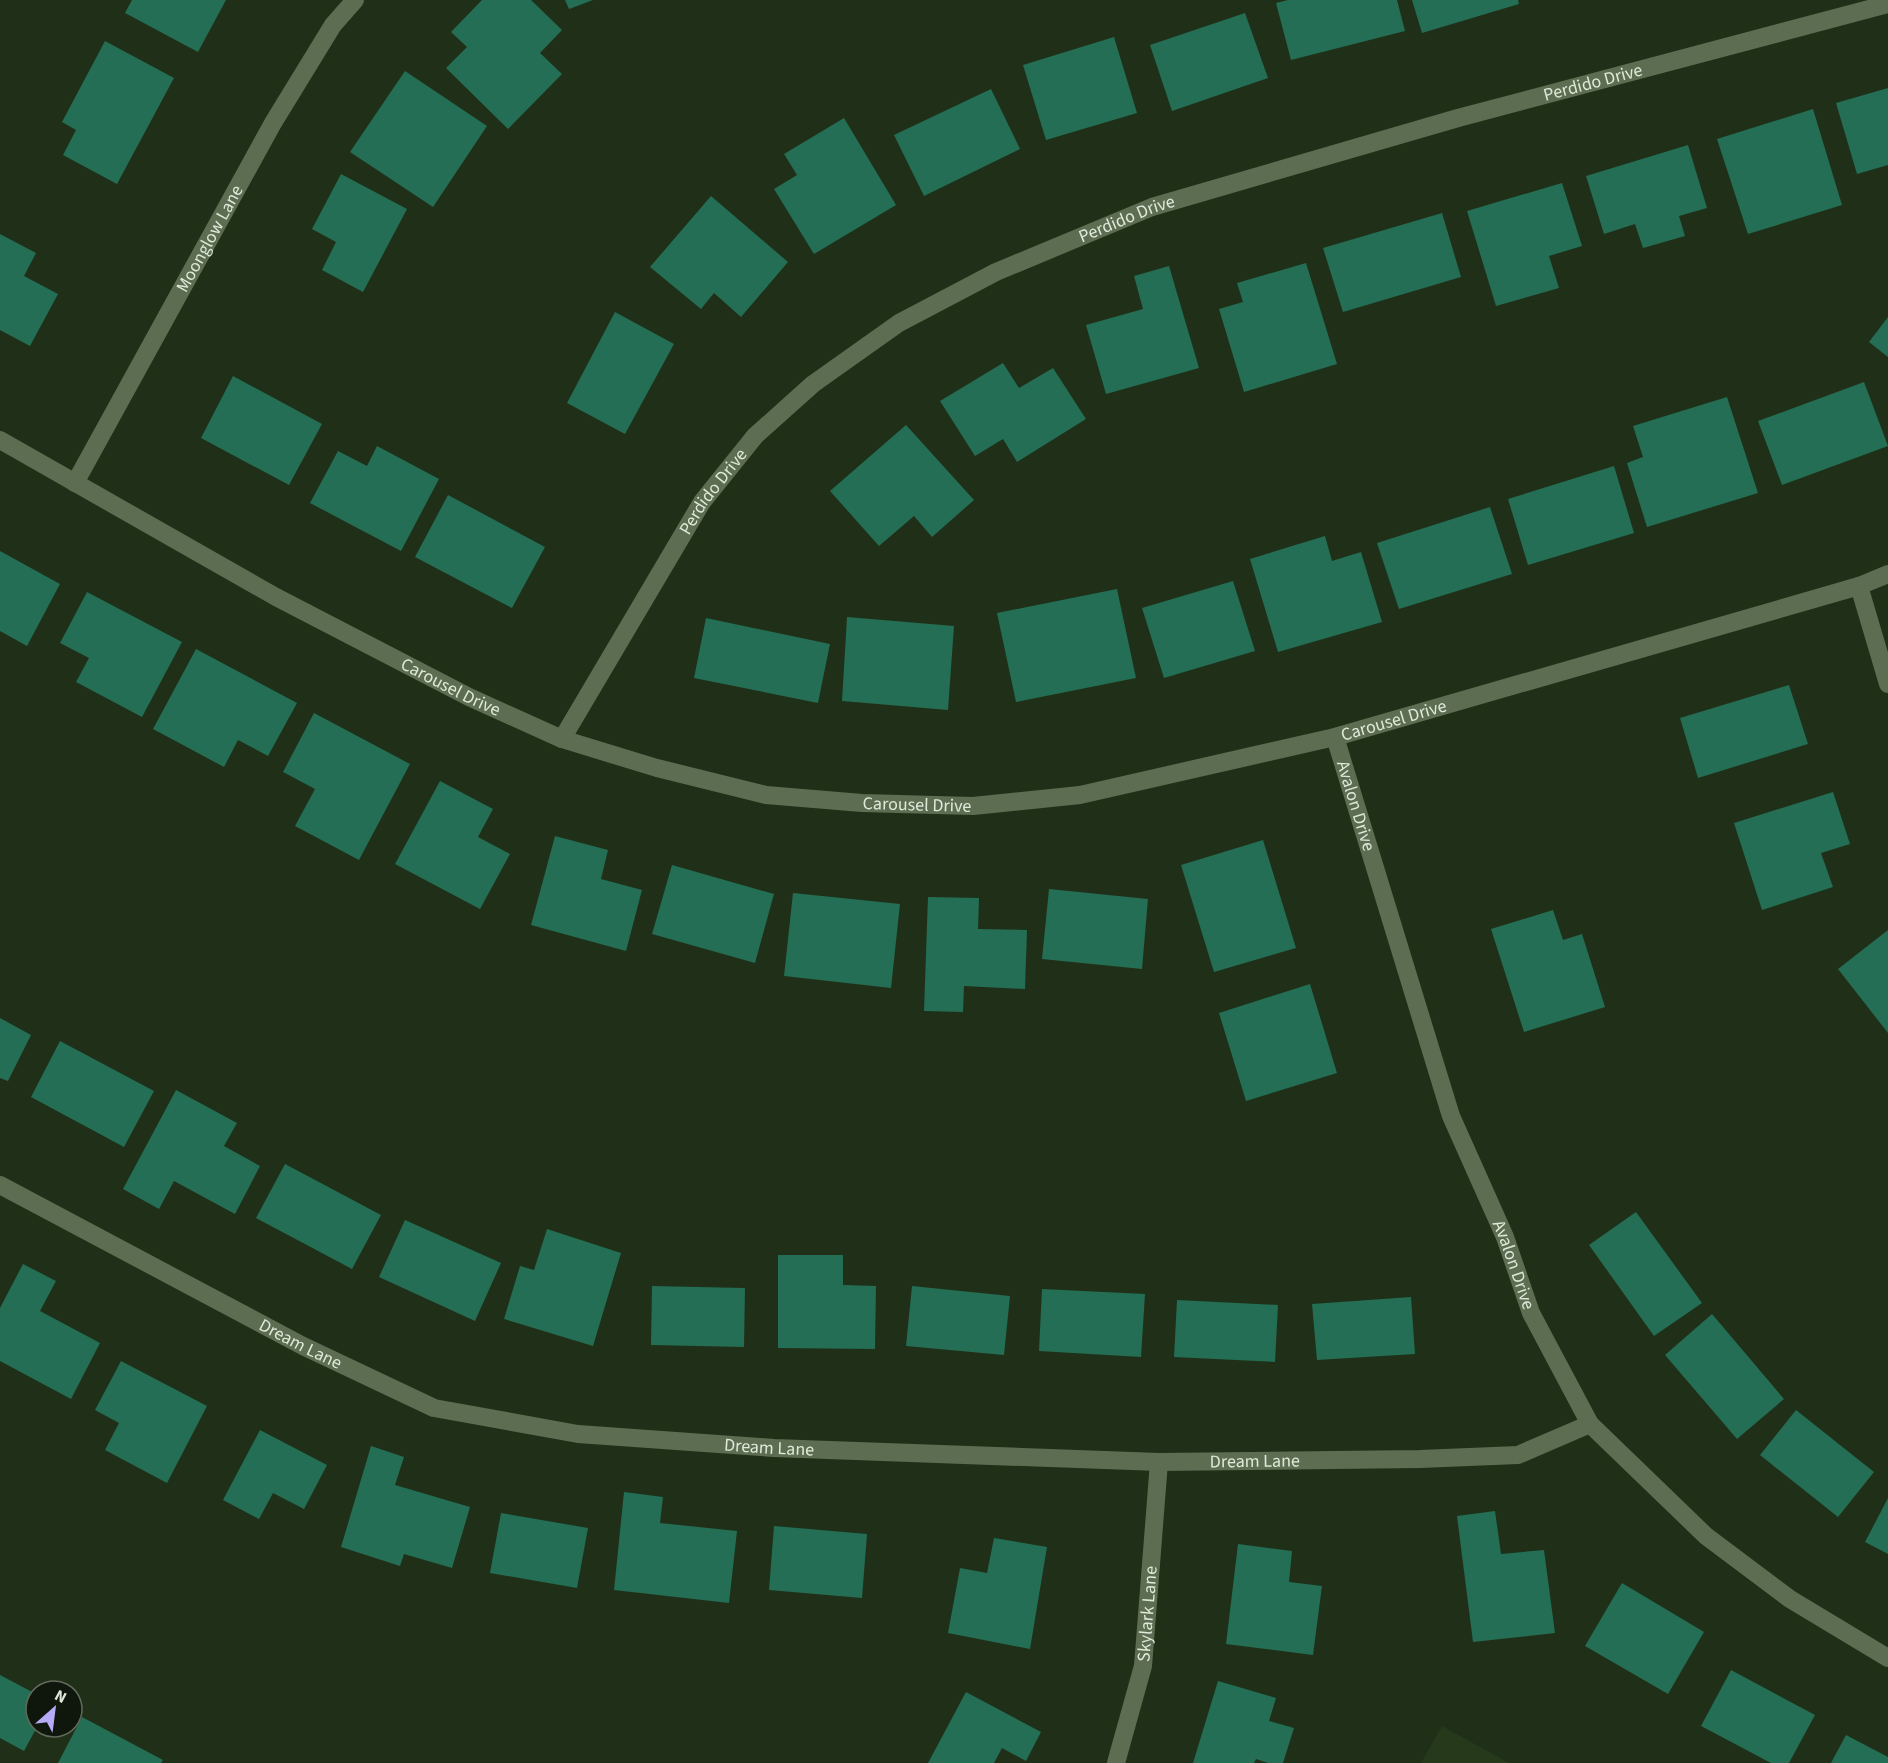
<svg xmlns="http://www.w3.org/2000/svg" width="1888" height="1763" font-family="'Source Sans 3',sans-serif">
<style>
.built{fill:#26391b}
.building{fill:#236e54}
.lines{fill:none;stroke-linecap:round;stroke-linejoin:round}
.minor{stroke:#5c6d52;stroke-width:18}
.labels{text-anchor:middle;stroke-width:5;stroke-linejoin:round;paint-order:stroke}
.street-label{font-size:18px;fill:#dee9d9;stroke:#0f160b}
</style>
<rect width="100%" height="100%" fill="#203018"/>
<path class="built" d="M1442 1726 1509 1763H1421Z"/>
<path class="building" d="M132 0H226L198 52 125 13Z
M482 0H531L562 30 540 53 562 74 508 129 446 68 467 47 451 32Z
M565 0H593L569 9Z
M1288 0H1397L1405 31 1291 60 1276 3Z
M1412 0H1518L1519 4 1422 33Z
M1245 13 1268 78 1172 111 1150 45Z
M1114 37 1137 113 1046 140 1023 65Z
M105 41 174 78 117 184 63 155 76 130 62 122Z
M405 71 487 126 433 207 350 152Z
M1888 88V165L1857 174 1836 103Z
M991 89 1020 149 924 196 894 135Z
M1813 109 1842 205 1748 234 1717 139Z
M844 118 896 205 814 254 774 189 797 175 784 154Z
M1688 145 1707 208 1679 216 1685 236 1643 248 1635 224 1604 234 1586 176Z
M341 174 407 209 363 292 322 270 336 242 312 229Z
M1562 183 1582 246 1549 256 1559 288 1496 306 1467 211Z
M711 196 788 262 741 317 714 293 701 309 650 267Z
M1442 213 1461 277 1343 312 1323 248Z
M0 234 36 253 24 276 58 294 30 346 0 330Z
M1306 263 1337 364 1244 392 1219 309 1243 302 1237 283Z
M1169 266 1199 368 1106 394 1086 325 1143 309 1134 276Z
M615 312 674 344 625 434 567 403Z
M1888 317V357L1869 342Z
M1003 363 1019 388 1053 368 1086 419 1017 462 1003 439 975 456 940 401Z
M233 376 322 424 289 485 201 438Z
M1864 382 1888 446 1782 485 1758 421Z
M1727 397 1758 493 1647 527 1627 463 1643 457 1633 426Z
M906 425 974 500 932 537 914 516 879 546 830 491Z
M377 446 439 479 401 551 310 503 338 451 367 466Z
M1614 466 1634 533 1528 565 1508 499Z
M448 495 545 547 512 608 415 557Z
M1490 507 1512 574 1399 609 1377 543Z
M1325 536 1332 561 1361 552 1382 622 1278 652 1250 559Z
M0 551 60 584 27 646 0 631Z
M1233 581 1255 651 1164 678 1142 608Z
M1117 589 1136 678 1016 702 997 613Z
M87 592 182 642 142 717 76 682 89 658 60 643Z
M847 617 954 626 948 710 842 701Z
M706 618 830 644 818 703 694 678Z
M196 649 297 703 268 756 238 740 224 767 153 729Z
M1789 685 1808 744 1698 778 1680 718Z
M314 713 410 764 359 860 295 826 315 789 283 772Z
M440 781 493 809 478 837 510 854 480 909 395 864Z
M1833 792 1850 844 1821 853 1833 887 1762 910 1734 823Z
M555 836 608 850 601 879 642 890 626 951 531 925Z
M1263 840 1296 948 1214 972 1181 865Z
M672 865 774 894 755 963 652 934Z
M1049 889 1148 899 1142 969 1042 959Z
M793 893 900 904 891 988 784 976Z
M928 897 979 898 978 929 1027 930 1025 989 964 986 963 1012 924 1011Z
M1553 910 1563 940 1582 934 1605 1007 1524 1032 1491 929Z
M1888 930V1033L1838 969Z
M1310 984 1337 1073 1246 1101 1219 1013Z
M0 1018 31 1035 8 1081 0 1078Z
M60 1041 154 1091 124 1147 31 1097Z
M176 1090 237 1123 224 1146 260 1166 235 1214 174 1181 159 1209 123 1189Z
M285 1164 381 1215 352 1269 256 1218Z
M1636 1212 1702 1303 1654 1336 1589 1245Z
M405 1220 501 1263 475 1321 379 1277Z
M547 1229 621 1253 593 1346 504 1319 520 1266 534 1270Z
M778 1255H843V1285L876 1286 875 1349 778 1348Z
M23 1264 56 1281 40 1311 100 1343 71 1399 0 1361V1308Z
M652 1286 745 1288 744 1347 651 1345Z
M912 1286 1010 1296 1004 1355 906 1346Z
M1042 1289 1145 1294 1141 1357 1039 1351Z
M1411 1297 1415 1354 1317 1360 1312 1304Z
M1177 1300 1278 1305 1275 1362 1174 1357Z
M1712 1314 1784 1399 1737 1439 1665 1355Z
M121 1361 207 1406 167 1483 105 1450 119 1423 95 1410Z
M1796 1410 1874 1472 1838 1517 1760 1455Z
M260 1430 327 1465 304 1509 273 1493 259 1519 223 1500Z
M371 1446 404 1457 395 1485 470 1507 452 1568 404 1554 400 1566 341 1547Z
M624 1492 663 1497 660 1523 737 1531 729 1603 614 1590Z
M1888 1498V1554L1865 1542Z
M1495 1511 1501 1554 1544 1550 1555 1633 1473 1642 1457 1516Z
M501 1513 588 1528 577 1588 490 1573Z
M774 1526 867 1534 862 1598 769 1590Z
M994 1538 1047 1547 1030 1649 948 1633 960 1568 987 1573Z
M1238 1544 1292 1551 1289 1582 1322 1586 1313 1655 1226 1644Z
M1622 1583 1704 1632 1668 1694 1585 1646Z
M1731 1670 1815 1715 1789 1763H1771L1701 1726Z
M0 1675 36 1694 37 1727 24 1751 0 1738Z
M1218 1681 1276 1698 1269 1721 1294 1728 1283 1763H1268L1256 1759 1254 1763H1193Z
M966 1692 1041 1732 1026 1761 1002 1748 994 1763H928Z
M82 1717 163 1760 161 1763H58Z
M1846 1735 1888 1757V1763H1831Z"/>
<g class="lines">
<g class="minor">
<path id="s1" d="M0 440 276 597 469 697 562 739 657 768 766 795 862 803 973 806 1080 795 1335 737 1859 586 1888 574"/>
<path id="s2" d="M75 483 273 123 333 25 355 0"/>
<path d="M1859 586 1888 684"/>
<path id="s3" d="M1335 737 1451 1116 1505 1237 1531 1313 1590 1424 1706 1536 1790 1599 1888 1658"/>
<path id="s4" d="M562 739 702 502 755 436 813 384 899 323 996 272 1152 207 1458 118 1888 4"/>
<path id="s5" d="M0 1185 303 1346 434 1408 578 1434 774 1448 1159 1462 1420 1459 1518 1455 1590 1424"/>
<path id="s6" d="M1116 1763 1143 1666 1159 1462"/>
</g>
</g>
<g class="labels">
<g class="street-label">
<text dy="6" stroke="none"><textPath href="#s4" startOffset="1280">Perdido Drive</textPath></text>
<text dy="6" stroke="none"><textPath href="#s4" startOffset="794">Perdido Drive</textPath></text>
<text dy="6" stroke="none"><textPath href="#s2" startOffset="279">Moonglow Lane</textPath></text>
<text dy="6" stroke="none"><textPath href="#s4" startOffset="290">Perdido Drive</textPath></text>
<text dy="6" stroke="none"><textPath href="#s1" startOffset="514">Carousel Drive</textPath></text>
<text dy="6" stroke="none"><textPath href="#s1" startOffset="1486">Carousel Drive</textPath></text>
<text dy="6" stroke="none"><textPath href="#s1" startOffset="1000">Carousel Drive</textPath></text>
<text dy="6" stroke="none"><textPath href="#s3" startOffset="72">Avalon Drive</textPath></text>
<text dy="6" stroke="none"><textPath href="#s3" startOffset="558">Avalon Drive</textPath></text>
<text dy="6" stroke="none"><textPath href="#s5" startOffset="340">Dream Lane</textPath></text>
<text dy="6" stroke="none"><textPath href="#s5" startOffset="826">Dream Lane</textPath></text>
<text dy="6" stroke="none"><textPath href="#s5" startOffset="1312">Dream Lane</textPath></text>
<text dy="6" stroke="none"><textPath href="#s6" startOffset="153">Skylark Lane</textPath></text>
</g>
</g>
<g transform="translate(54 1709) rotate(28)"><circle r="28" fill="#0f160b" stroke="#626a5d" stroke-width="1.5"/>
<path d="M0-4.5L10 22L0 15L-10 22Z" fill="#b7abf7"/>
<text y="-9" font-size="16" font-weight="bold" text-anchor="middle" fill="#dee9d9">N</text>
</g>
</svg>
